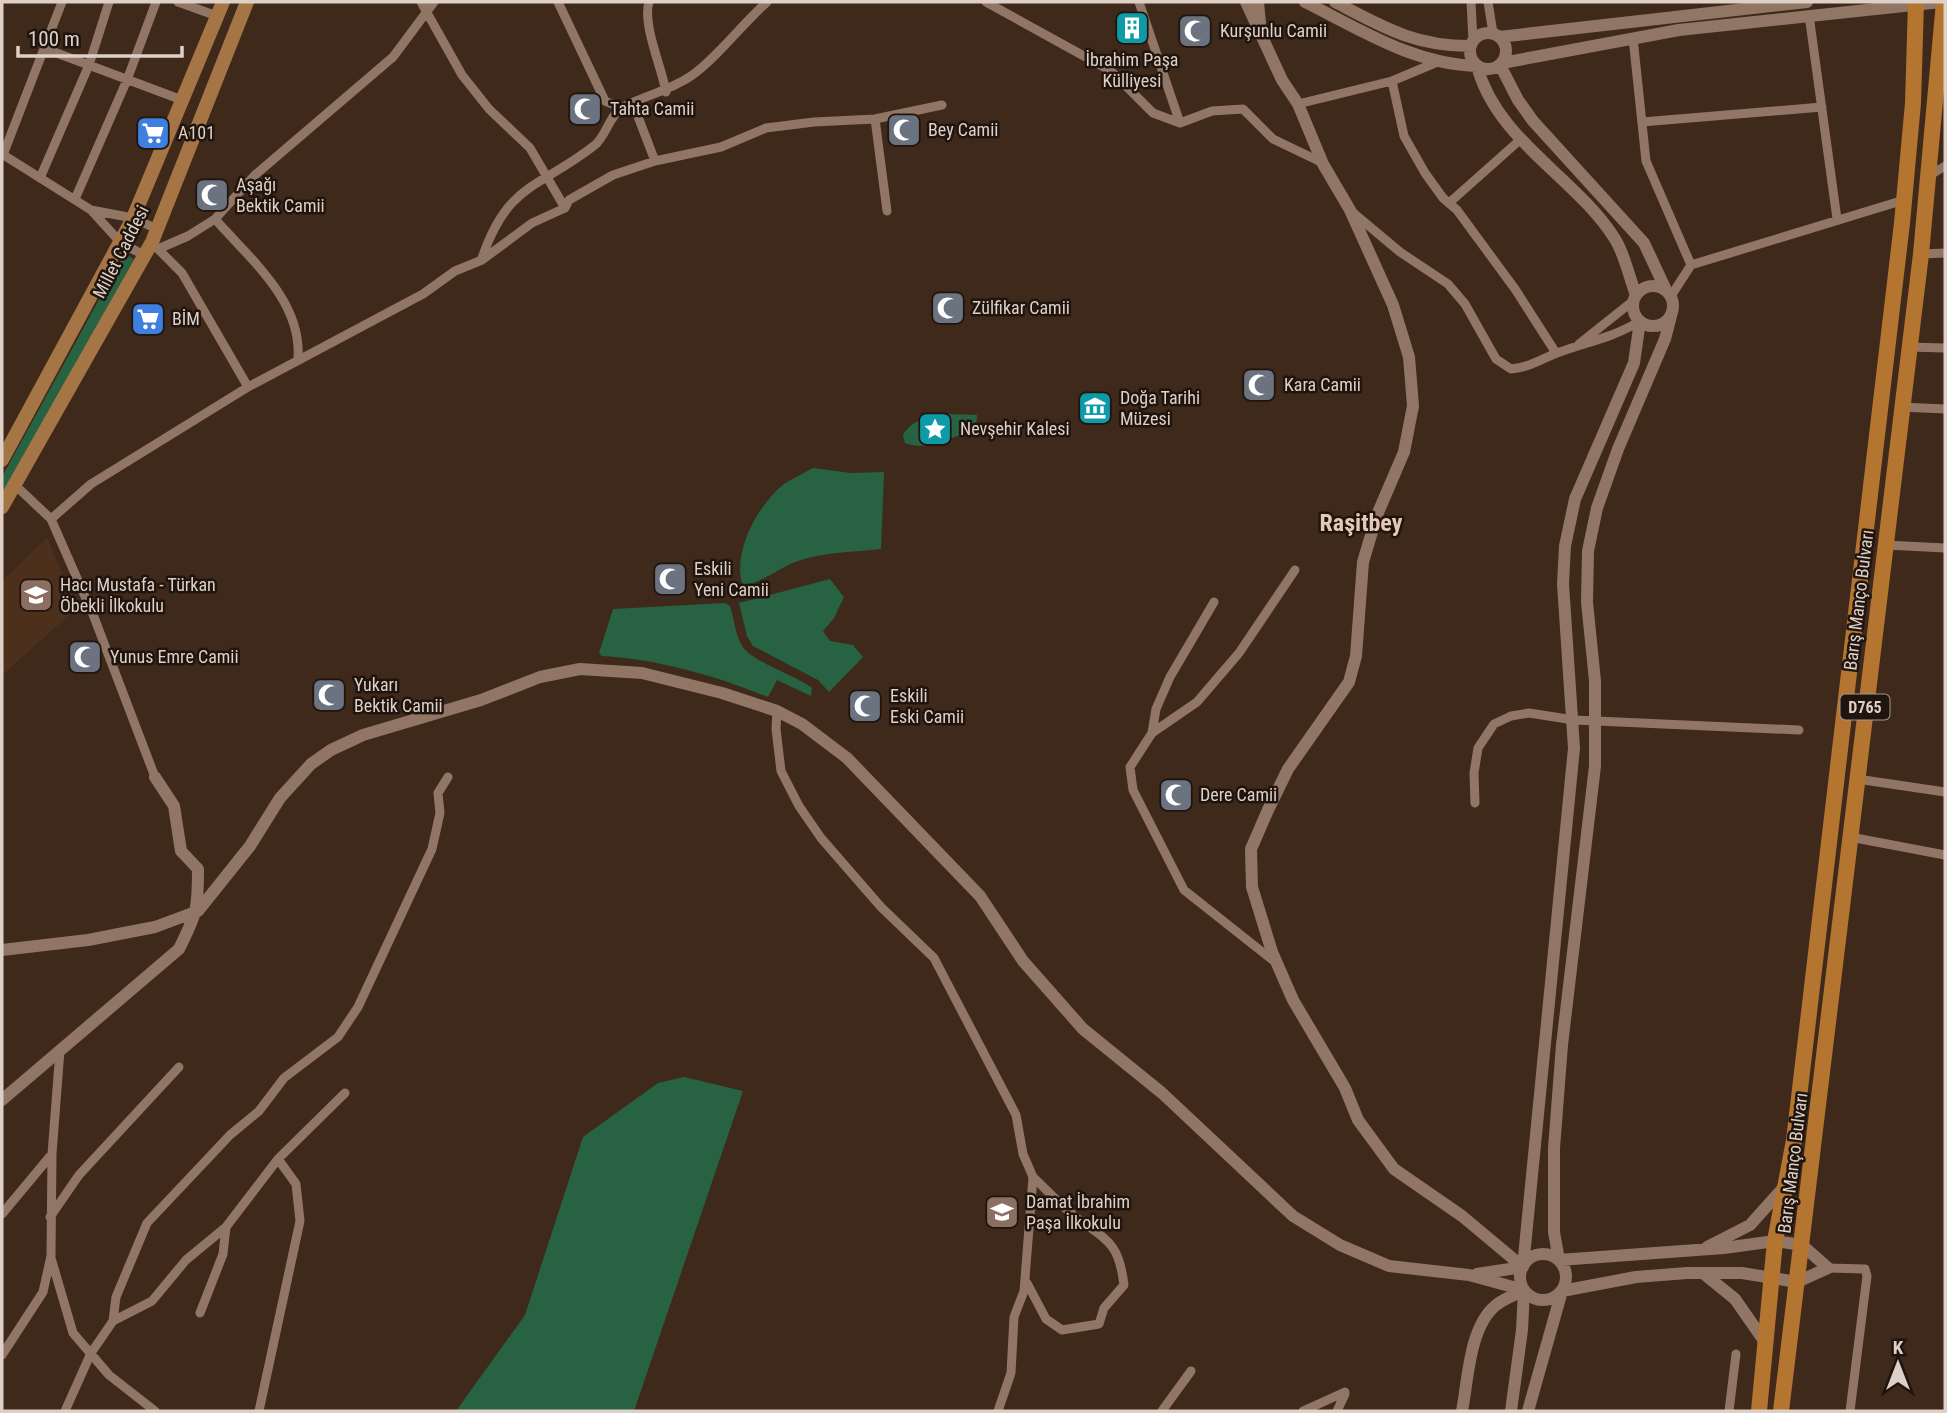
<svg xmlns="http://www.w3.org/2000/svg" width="1947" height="1413" font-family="'Roboto Condensed',sans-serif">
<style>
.built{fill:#4c301c}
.green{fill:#276342}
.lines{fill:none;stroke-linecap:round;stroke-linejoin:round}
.street{stroke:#917665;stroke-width:9}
.secondary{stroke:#917665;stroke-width:12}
.primary{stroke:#a57545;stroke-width:14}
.highway{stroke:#b37530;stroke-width:16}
.labels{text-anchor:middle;stroke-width:5;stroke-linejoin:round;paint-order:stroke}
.shield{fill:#1f140e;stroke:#a5988f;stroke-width:2}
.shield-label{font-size:16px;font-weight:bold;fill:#ded0c6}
.poi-label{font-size:18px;fill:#ded0c6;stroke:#1f140e;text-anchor:start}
.street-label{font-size:18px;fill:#ded0c6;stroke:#1f140e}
.district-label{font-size:24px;font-weight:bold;fill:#e5c8b5;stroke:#1f140e}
</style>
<rect width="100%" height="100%" fill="#3f291a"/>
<path class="built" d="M47 538 77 608 2 675V581Z"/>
<path class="green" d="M124 254 134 259 2 496V477Z
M944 414 977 415 976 429C954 436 927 452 905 443L903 435C912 420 927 417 944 414Z
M813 468 851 473 884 472 881 549C854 552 824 552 798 561 778 568 762 583 743 586 731 554 758 504 784 484 793 478 804 473 813 468Z
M830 579 844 597 834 618 823 631 830 641 853 645 863 657 829 692 818 680 753 646 747 636 739 603Z
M725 603 730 606C734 618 735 633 741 644 750 662 794 674 812 688L811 696 777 680 768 697C716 676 658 659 602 656L599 653 613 609Z
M684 1077 743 1091 634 1411H456L525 1315 583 1137 658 1083Z"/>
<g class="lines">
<path class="street" d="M178 2 217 16
M421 2 462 75 489 109 530 148 565 208
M558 2 605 101 637 114 655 161
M649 2C642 24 662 68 666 92
M986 2 1111 71 1153 113 1180 123 1212 111 1243 109 1273 139 1323 163
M1139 2 1180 123
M1471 2 1473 41
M1488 2 1493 33
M1809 15 1837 219
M1633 38 1646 161 1691 265
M46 49 182 100
M1392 81 1404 136 1425 173 1443 198 1457 210 1515 289 1556 353
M1298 104 1392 81 1435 63
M875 119 887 211
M1642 122 1822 107
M2 154 91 210 121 243 144 255
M3 155 62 2
M1927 177 1945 166
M40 178 89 65 109 2
M75 199 127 80 156 2
M1449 203 1521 139
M91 210 133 218 157 229
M1351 211 1400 252 1448 284 1465 304 1496 359 1511 369C1528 368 1541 359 1557 353 1586 342 1613 338 1640 321
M215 219C250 259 302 301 298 358
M155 246 182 273 248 387
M158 249 188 236 215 219 255 175 393 57 434 2
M1921 254 1945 253
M482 258C508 182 539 189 595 145 606 136 610 114 623 107 646 95 669 91 691 76 715 60 743 23 767 2
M1671 296 1691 265 1904 200
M1579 344 1633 301
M1907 347 1945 348
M1901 407 1945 409
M15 485 51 519 94 617 155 777
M51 519 91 484 248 387 423 294 455 271 482 260 532 223 565 208 569 200 613 175 655 161 721 147 766 128 814 122 875 119 942 105
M1885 545 1945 548
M1214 602 1170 677 1156 709 1152 733 1130 767 1133 790 1184 890 1275 962
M777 711 776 729 781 771 799 806 821 838 881 907 934 958 1016 1115 1023 1154 1033 1177 1024 1291 1014 1317 1011 1373 998 1411
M1152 733 1197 702 1239 653 1295 570
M1857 779 1945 792
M1475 803 1474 773 1478 748 1494 724 1511 716 1529 713 1574 720 1799 730
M1850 837 1945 855
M2 1214 52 1154
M50 1217 79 1175 179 1067
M51 1258 73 1333 109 1375 155 1411
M1828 1268 1865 1269 1867 1276 1850 1411
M1027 1283 1046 1319 1062 1330 1099 1324 1104 1308 1124 1285C1119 1243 1108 1241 1077 1218 1061 1206 1047 1190 1033 1177
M200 1313 223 1254 226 1227
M113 1321 116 1297 147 1223 230 1135 259 1111 284 1078 338 1037 358 1007 432 849 440 813 438 793 448 777
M2 1355 43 1292 51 1256 52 1154 60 1050
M65 1411 91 1353 113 1321 152 1301 186 1260 226 1227 278 1159 345 1093
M259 1411 300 1221 296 1184 278 1159
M1162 1411 1191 1371
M1303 1411 1345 1392
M1337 1411 1345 1394
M1729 1411 1736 1354"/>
<path class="secondary" d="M1246 2 1282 80 1298 104 1323 164 1350 210 1393 305 1409 357 1413 406 1404 452 1377 515 1363 562 1356 656 1349 682 1288 769 1268 810 1251 849 1252 887 1272 952 1293 1000 1345 1088 1358 1120 1394 1169 1462 1216 1523 1267
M1258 2 1260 23
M1305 2C1361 30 1413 64 1477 66 1497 141 1576 177 1615 239 1625 255 1629 277 1636 295
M1335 2C1383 27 1414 46 1470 46
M1470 51a18 18 0 1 1 36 0a18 18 0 1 1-36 0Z
M1499 37 1807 2
M1502 63 1679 30 1941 2
M1500 65 1518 100 1533 121 1644 243 1666 290
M1633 306a20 20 0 1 1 40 0a20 20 0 1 1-40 0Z
M2 950 88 940 155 927 198 911 250 846 280 798 311 764 331 750 363 735 481 700 540 677 580 669 642 673 722 693 777 711 802 724 847 758 980 896 1023 961 1083 1029 1162 1093 1293 1216 1340 1245 1389 1266 1469 1275 1524 1290
M2 1100 179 949C197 913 198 909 198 869L181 851 174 806 155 777
M1707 1247 1750 1225 1785 1186
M1520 1277a23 23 0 1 1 46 0a23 23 0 1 1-46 0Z
M1523 1267 1574 748 1563 584 1565 546 1575 499 1634 363 1640 321
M1703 1273 1735 1299 1767 1345
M1477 1274 1523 1267
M1462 1411C1468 1381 1469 1328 1495 1306 1503 1299 1515 1295 1524 1290
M1511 1411 1522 1330 1524 1290
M1528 1411 1562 1291 1636 1277 1687 1273H1742L1797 1282 1828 1268 1802 1245 1775 1241 1724 1248 1559 1260 1554 1232V1148L1562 1045 1595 766V681L1587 602 1588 551 1597 508 1618 449 1665 339 1671 316"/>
<path class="primary" d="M2 460 133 218 223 2
M2 507 152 242 247 2"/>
<path class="highway" d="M1759 1411 1775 1241 1794 1140 1902 223 1913 103 1916 2
M1781 1411 1921 254 1944 2"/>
</g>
<defs>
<g id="building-square" transform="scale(1.75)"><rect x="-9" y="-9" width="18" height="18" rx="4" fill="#0f9aa8" stroke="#1f140e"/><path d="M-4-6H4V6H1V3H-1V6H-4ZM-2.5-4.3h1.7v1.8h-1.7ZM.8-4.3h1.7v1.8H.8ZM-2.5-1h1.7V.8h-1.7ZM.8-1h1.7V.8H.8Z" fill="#fff"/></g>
<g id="mosque-square" transform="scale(1.75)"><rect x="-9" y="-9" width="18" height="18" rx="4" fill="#6b7280" stroke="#1f140e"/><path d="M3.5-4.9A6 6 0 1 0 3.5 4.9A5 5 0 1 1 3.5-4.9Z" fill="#fff"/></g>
<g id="supermarket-square" transform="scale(1.75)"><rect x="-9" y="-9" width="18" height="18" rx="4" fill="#3f7fe0" stroke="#1f140e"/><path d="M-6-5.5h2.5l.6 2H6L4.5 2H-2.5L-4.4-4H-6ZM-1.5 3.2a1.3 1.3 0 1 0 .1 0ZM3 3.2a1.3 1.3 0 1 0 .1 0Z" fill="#fff"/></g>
<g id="museum-square" transform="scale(1.75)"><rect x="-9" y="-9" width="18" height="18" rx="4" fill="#0f9aa8" stroke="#1f140e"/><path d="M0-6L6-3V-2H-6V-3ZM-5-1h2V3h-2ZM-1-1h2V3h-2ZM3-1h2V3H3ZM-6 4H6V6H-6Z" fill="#fff"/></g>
<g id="sight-square" transform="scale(1.75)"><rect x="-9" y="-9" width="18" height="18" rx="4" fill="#0f9aa8" stroke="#1f140e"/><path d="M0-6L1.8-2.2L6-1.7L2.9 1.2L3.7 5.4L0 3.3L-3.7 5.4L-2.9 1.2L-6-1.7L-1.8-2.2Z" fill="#fff"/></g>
<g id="school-square" transform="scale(1.75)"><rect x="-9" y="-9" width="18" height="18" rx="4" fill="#8d6e63" stroke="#1f140e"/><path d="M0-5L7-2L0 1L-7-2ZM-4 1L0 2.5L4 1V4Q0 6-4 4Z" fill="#fff"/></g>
</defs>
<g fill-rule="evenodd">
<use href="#building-square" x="1132" y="28"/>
<use href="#mosque-square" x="1195" y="31"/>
<use href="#mosque-square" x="585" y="109"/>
<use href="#mosque-square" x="904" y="130"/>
<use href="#supermarket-square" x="153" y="133"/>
<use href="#mosque-square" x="212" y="195"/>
<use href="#mosque-square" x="948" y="308"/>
<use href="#supermarket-square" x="148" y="319"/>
<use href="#mosque-square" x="1259" y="385"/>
<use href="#museum-square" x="1095" y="408"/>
<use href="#sight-square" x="935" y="429"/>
<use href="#mosque-square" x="670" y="579"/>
<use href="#school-square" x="36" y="595"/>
<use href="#mosque-square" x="85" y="657"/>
<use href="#mosque-square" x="329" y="695"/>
<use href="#mosque-square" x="865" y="706"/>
<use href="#mosque-square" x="1176" y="795"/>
<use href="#school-square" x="1002" y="1212"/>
</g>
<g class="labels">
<rect class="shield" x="1840.5" y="694.5" width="49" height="25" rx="5"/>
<g class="shield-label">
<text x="1865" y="713">D765</text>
</g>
<g class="poi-label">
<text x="1220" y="37">Kurşunlu Camii</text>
<text x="1132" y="66" text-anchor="middle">İbrahim Paşa<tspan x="1132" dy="21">Külliyesi</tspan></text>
<text x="610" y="115">Tahta Camii</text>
<text x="928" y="136">Bey Camii</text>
<text x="178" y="139">A101</text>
<text x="236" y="191">Aşağı<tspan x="236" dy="21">Bektik Camii</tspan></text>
<text x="972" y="314">Zülfikar Camii</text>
<text x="172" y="325">BİM</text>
<text x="1284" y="391">Kara Camii</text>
<text x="1120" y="404">Doğa Tarihi<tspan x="1120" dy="21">Müzesi</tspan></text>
<text x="960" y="435">Nevşehir Kalesi</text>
<text x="694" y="575">Eskili<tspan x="694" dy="21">Yeni Camii</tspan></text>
<text x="60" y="591">Hacı Mustafa - Türkan<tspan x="60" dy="21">Öbekli İlkokulu</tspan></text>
<text x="110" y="663">Yunus Emre Camii</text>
<text x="354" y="691">Yukarı<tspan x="354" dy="21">Bektik Camii</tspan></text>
<text x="890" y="702">Eskili<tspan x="890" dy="21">Eski Camii</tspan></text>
<text x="1200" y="801">Dere Camii</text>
<text x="1026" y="1208">Damat İbrahim<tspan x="1026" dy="21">Paşa İlkokulu</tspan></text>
</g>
<g class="street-label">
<text transform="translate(121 252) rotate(-63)" y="6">Millet Caddesi</text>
<text transform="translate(1859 600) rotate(-83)" y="6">Barış Manço Bulvarı</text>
<text transform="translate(1793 1163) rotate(-83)" y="6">Barış Manço Bulvarı</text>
</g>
<g class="district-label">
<text x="1361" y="531">Raşitbey</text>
</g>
</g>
<rect width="1947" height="1413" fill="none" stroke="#ded0c6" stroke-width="7"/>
<g transform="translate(1898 1364)" stroke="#1f140e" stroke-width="5" paint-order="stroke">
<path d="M0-5L12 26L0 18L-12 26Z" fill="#ded0c6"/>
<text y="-10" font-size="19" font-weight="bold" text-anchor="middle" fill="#ded0c6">K</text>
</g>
<path d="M18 46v10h164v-10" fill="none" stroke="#ded0c6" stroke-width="3.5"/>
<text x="28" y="46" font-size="21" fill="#ded0c6" stroke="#1f140e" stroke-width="5" paint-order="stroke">100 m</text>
</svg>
